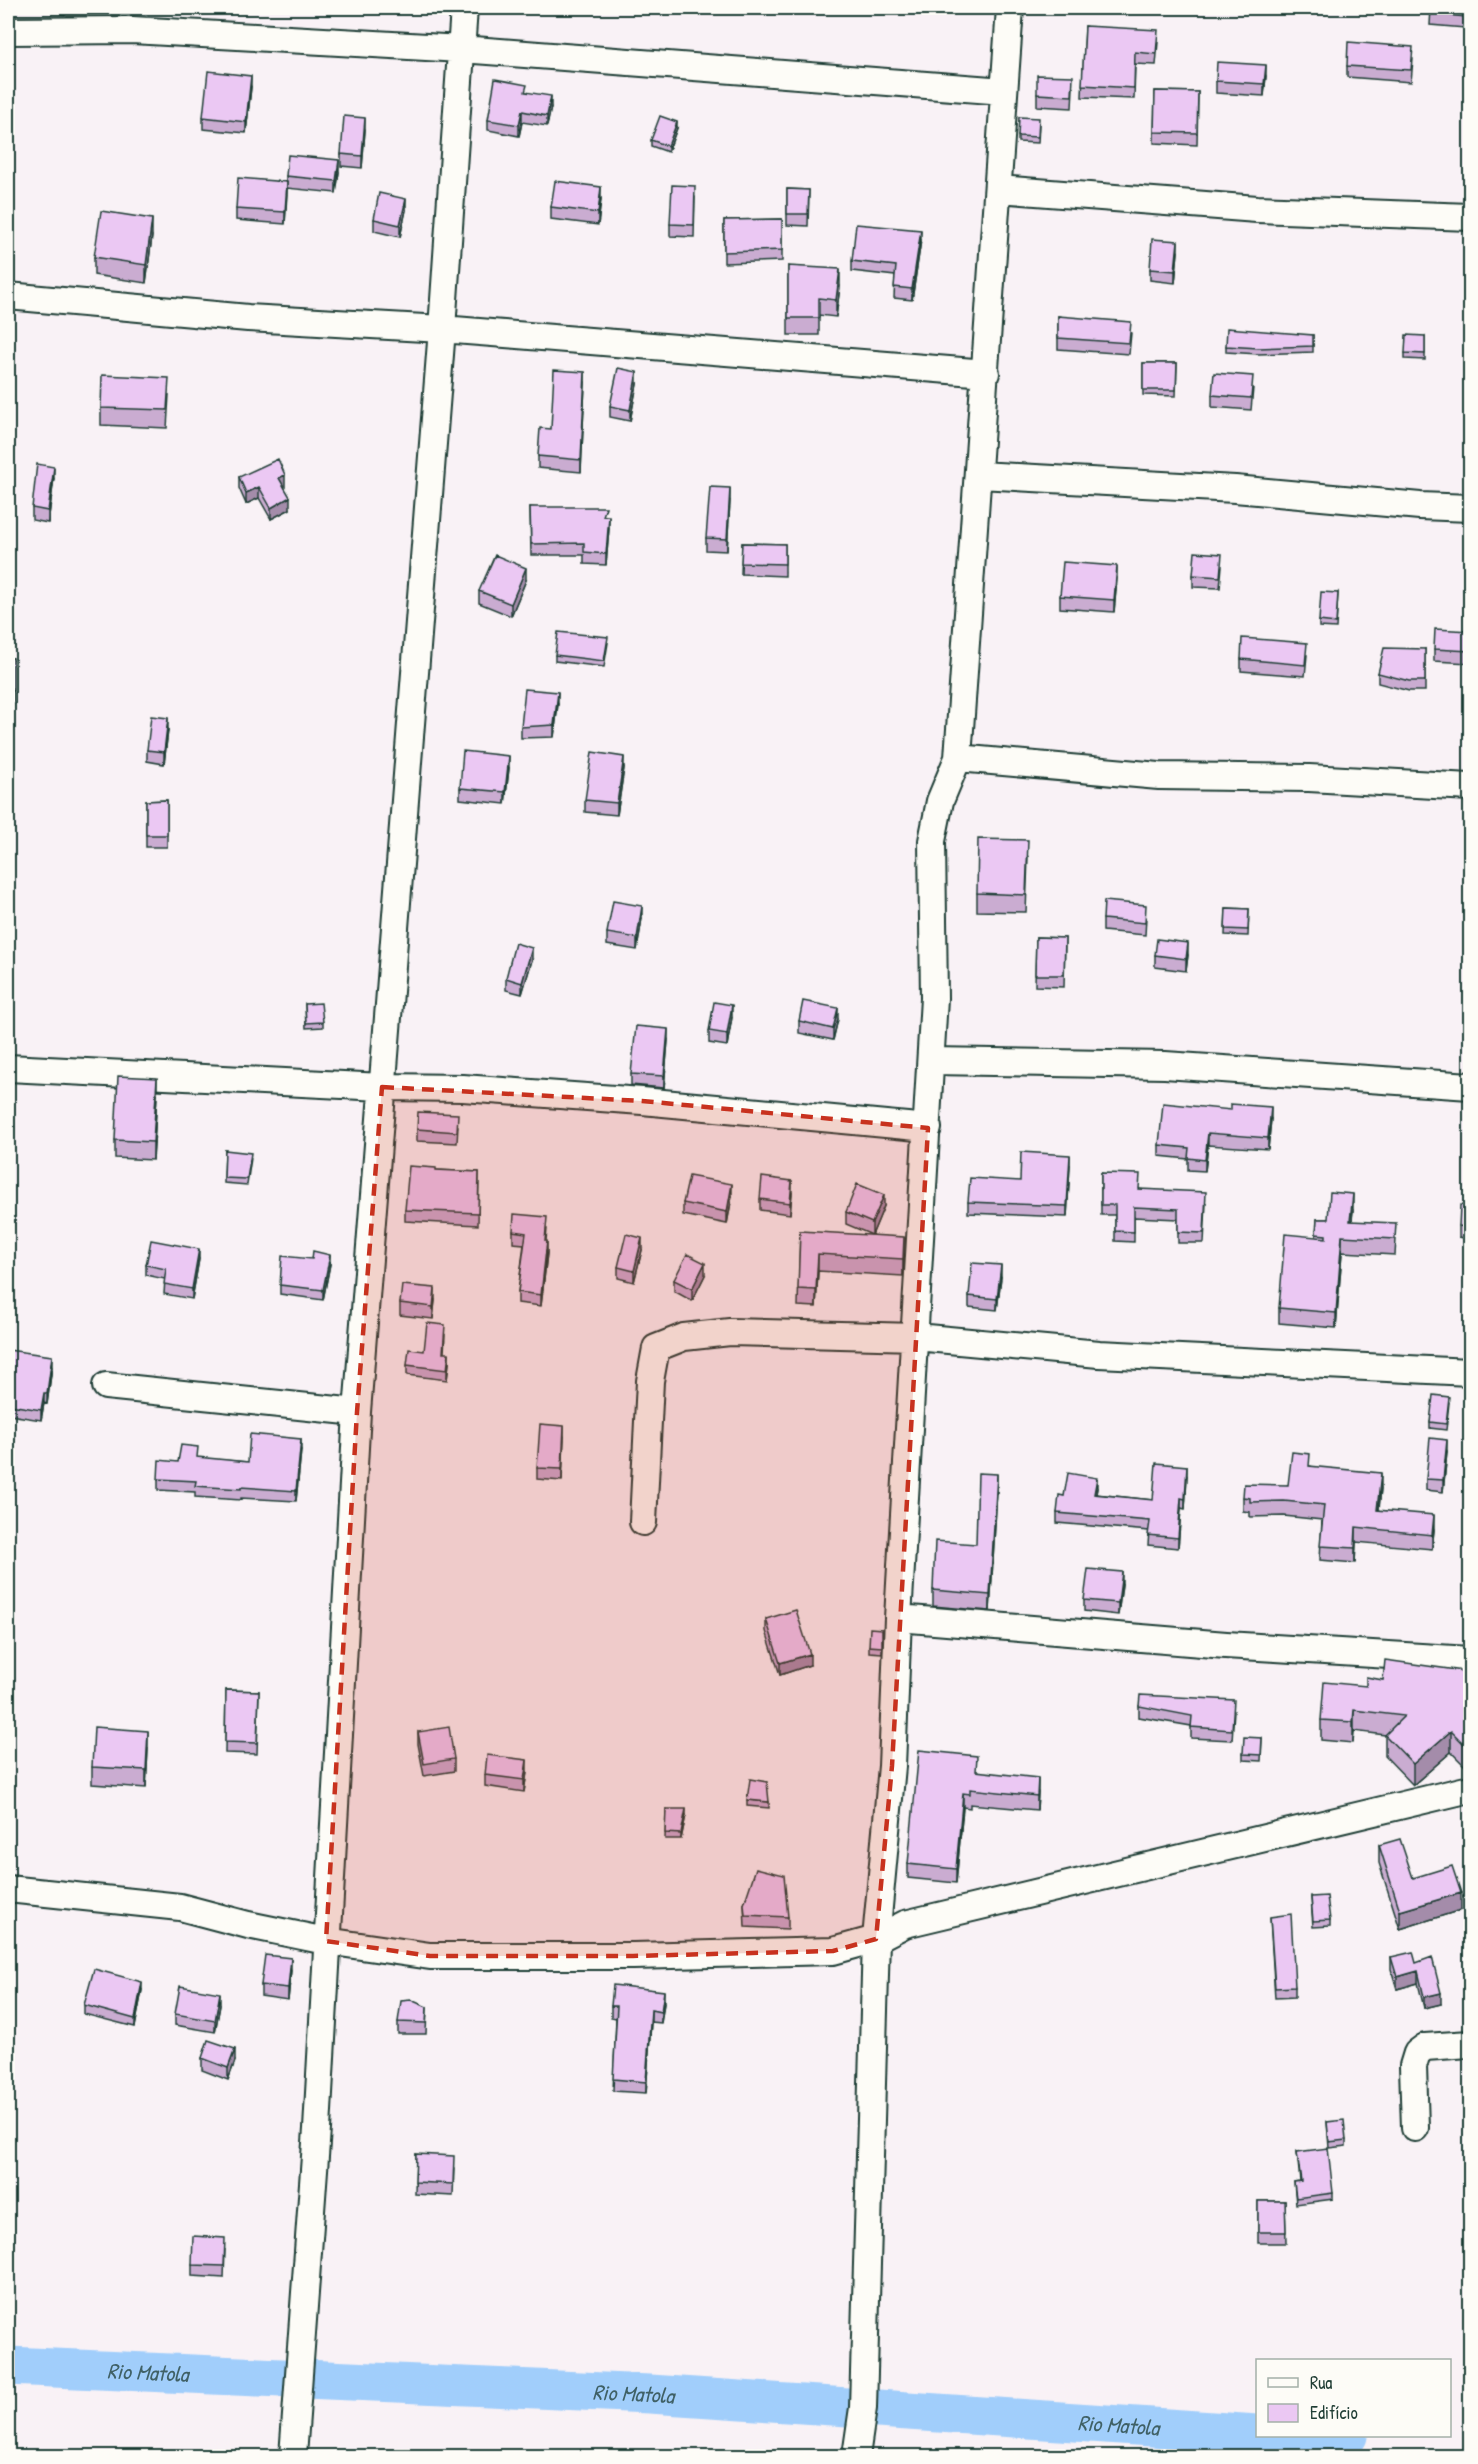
<svg xmlns="http://www.w3.org/2000/svg" width="1478" height="2464" font-family="'Patrick Hand',sans-serif">
<style>
.lines{fill:none;stroke-linecap:round;stroke-linejoin:round}
.river{stroke:#a1cefb;stroke-width:39}
.street-casing{stroke:#1f3d34;stroke-width:30}
.street{stroke:#fdfcf7;stroke-width:26}
.wall{fill:#caacd1;stroke:#1f3d34;stroke-width:1.5}
.shaded-wall{fill:#a48caa;stroke:#1f3d34;stroke-width:1.5}
.building{fill:#ebc8f3;stroke:#1f3d34;stroke-width:1.5}
.marked{fill:#c8321e;fill-opacity:0.2;stroke:#c8321e;stroke-width:4.5;stroke-dasharray:12 8;stroke-linejoin:round}
.labels{text-anchor:middle;stroke-width:5;stroke-linejoin:round;paint-order:stroke}
.water-label{font-size:22px;font-style:italic;fill:#406166;stroke:#fdfcf7}
</style>
<rect width="100%" height="100%" fill="#f9f2f6"/>
<filter id="ink" filterUnits="userSpaceOnUse"><feTurbulence type="fractalNoise" baseFrequency=".0167" numOctaves="2"/><feDisplacementMap in="SourceGraphic" scale="12" xChannelSelector="R" yChannelSelector="G"/><feConvolveMatrix kernelMatrix="1 2 1 2 8 2 1 2 1" color-interpolation-filters="sRGB"/></filter>
<g filter="url(#ink)">
<g class="lines">
<g class="river">
<path id="s1" d="M8 2366 650 2394 1258 2434"/>
<path d="M1275 2436 1345 2440 1348 2436"/>
</g>
<g class="street-casing">
<path id="street" d="M1010 8 958 758 940 801 932 841 934 998 898 1618 1226 1645 1470 1660
M8 31 132 30 461 49 1004 91
M998 189 1257 209 1470 217
M8 296 248 318 442 329 986 373
M979 475 1235 489 1420 506 1470 508
M958 758 1159 776 1309 778 1470 787
M931 1061 1165 1065 1470 1086
M8 1068 382 1087 463 1088 642 1101 928 1128
M106 1386 357 1412
M643 1522 650 1381 656 1348 684 1337 730 1332 916 1337 1099 1354 1470 1372
M8 1889 180 1907 248 1925 326 1941 430 1956H633L833 1951 876 1939 892 1766 898 1618
M1415 2128 1413 2066 1417 2053 1425 2047 1470 2044
M293 2456 317 2129 357 1412 442 329 464 8
M856 2456 863 2408 876 1939 905 1924 1470 1789"/>
</g>
<use href="#street" class="street"/>
</g>
<path class="wall" d="M1431 8H1467L1465 28 1430 25Z
M1085 26 1158 42 1156 65 1135 64 1134 99 1082 97Z
M1413 59 1411 82 1347 77V66Z
M1266 76 1264 96 1216 93V81Z
M251 87 246 133 203 129V117Z
M1073 88 1072 108 1037 106V94Z
M1155 91 1198 92 1197 145 1154 143Z
M527 92 551 107 547 126 522 122 519 136 488 130V120Z
M1039 124 1038 143 1018 142V136Z
M677 128 668 152 651 146V140Z
M365 130 362 168 341 166V154Z
M339 172 336 193 287 188 285 224 236 220V209L286 182V176Z
M787 189 809 190 808 226 787 225Z
M695 198 694 237 670 236V224Z
M601 199 598 225 551 219V207Z
M406 210 400 237 374 231V219Z
M782 219V261L724 263V220Z
M152 236 146 283 94 275V257Z
M921 240 912 300 894 298 895 276 852 271V261Z
M1178 252 1175 283 1150 280V269Z
M788 266 840 286 836 317 819 315V335H788Z
M1058 316 1131 333 1129 354 1058 349Z
M1313 335V352L1259 354 1226 352V346Z
M1425 336V360L1405 359V353Z
M1143 363H1177L1176 396 1143 395Z
M585 383 581 472 538 468V456L551 429Z
M637 384 630 421 610 417V406Z
M1253 388 1251 410 1212 407V395Z
M169 395 167 428 101 425V408Z
M239 477 285 487H284L290 509 271 519 259 498 246 504 239 488Z
M54 478 48 523 32 520V508Z
M730 500 727 551 706 550V538Z
M530 507 606 516 609 528 606 565 584 564V555H531Z
M742 543 785 544V576L741 574Z
M1222 566 1220 588 1193 587V575Z
M1117 578 1114 612 1060 608V596Z
M526 580 511 616 479 603V591Z
M1338 593 1336 628 1319 627V621Z
M1470 631V663L1434 661V649Z
M608 643 604 667 555 661V655Z
M1425 649V691H1409L1378 683V673Z
M1307 655 1305 676 1241 671V659Z
M8 658H13V714H8Z
M558 704 554 737 521 738V727Z
M168 730 164 764 147 761V750Z
M509 768 505 804 460 799V788Z
M624 768 617 815 585 812V800Z
M167 800V847H146V801Z
M8 853 12 864 9 900H8Z
M1028 857 1026 912 977 911V893Z
M1226 908 1249 909 1248 936 1225 935Z
M1146 917 1145 935 1103 931V919Z
M642 918 637 950 607 945V933Z
M1036 937 1065 938 1064 987 1035 986Z
M1155 955H1188L1186 971 1155 967Z
M532 960 522 994 506 990V978Z
M305 1004 323 1022V1027L306 1028Z
M732 1017 727 1046 709 1043V1031Z
M838 1019 833 1040 799 1033V1021Z
M668 1040 664 1088 631 1085V1074Z
M157 1095 153 1160 115 1158V1140Z
M1271 1119 1268 1149 1208 1145 1205 1171 1188 1170V1159L1159 1156V1145Z
M458 1126 457 1143 417 1141V1129Z
M225 1150 251 1158 247 1185 224 1183Z
M1070 1165 1067 1217 968 1213V1202L1020 1181Z
M436 1170 479 1172 478 1225 405 1221V1210Z
M1101 1173 1140 1189 1206 1203 1204 1243H1178V1219L1134 1217V1242L1115 1241V1215H1101Z
M1470 1191V1239L1459 1237V1226L1469 1206Z
M792 1193 790 1214 760 1210V1199Z
M732 1196 727 1224 683 1215V1203Z
M884 1206 872 1235 846 1224V1212Z
M1353 1210 1352 1221 1396 1239 1395 1255 1342 1252 1336 1328 1279 1323V1308L1316 1237 1317 1219H1328Z
M547 1229 546 1241 547 1253 541 1306 518 1303V1292L524 1244 513 1243V1231Z
M800 1231 904 1254 903 1276 818 1271 816 1307 798 1306Z
M642 1250 634 1282 618 1278V1267Z
M199 1259 192 1299 164 1294 165 1279 146 1275V1265Z
M312 1259 330 1264 323 1300 280 1294V1285Z
M705 1275 692 1301 674 1291V1280Z
M1001 1277 997 1310 969 1307V1296Z
M435 1300 433 1319 400 1315V1303Z
M445 1335 444 1353 449 1363 447 1380 407 1375V1365L424 1351Z
M8 1350 52 1367 47 1404 44 1403 41 1420 10 1415 11 1399 8 1398Z
M1449 1403 1446 1430 1430 1428V1422Z
M564 1437 562 1481 537 1479V1468Z
M8 1439 10 1467V1478H8Z
M301 1450 296 1501 241 1498V1500L195 1497V1492L158 1490V1479L178 1462 198 1458 248 1462Z
M1447 1452 1443 1492 1426 1490V1479Z
M1310 1466 1381 1488 1379 1510 1434 1530 1432 1549 1356 1542 1355 1563 1320 1560 1322 1520 1284 1516 1250 1517V1512L1243 1511V1497L1288 1485Z
M1187 1476 1185 1509 1181 1508 1178 1548 1148 1545 1149 1531 1057 1523V1513L1064 1496 1097 1488 1096 1494 1153 1500Z
M997 1490 990 1611 933 1606V1590L976 1544Z
M1122 1584 1118 1615 1084 1611V1600Z
M766 1619 810 1665 780 1675 766 1631Z
M882 1629V1653L869 1652V1646Z
M1470 1672V1771L1451 1752 1413 1785 1385 1756V1735L1354 1731 1353 1743 1321 1740V1720L1366 1686 1383 1680Z
M226 1690 259 1691 257 1754 225 1753Z
M1139 1706 1234 1711 1232 1740 1191 1738V1726L1139 1717Z
M418 1732 454 1759V1771L424 1776 418 1744Z
M1262 1738 1261 1761 1243 1760V1754Z
M148 1748 146 1788 92 1784V1767Z
M977 1771 1038 1792 1037 1810 970 1804V1808L963 1807 956 1883 908 1878V1864Z
M527 1772 524 1792 485 1786V1775Z
M747 1800 769 1802V1808L747 1806Z
M666 1809 686 1815 681 1839H665Z
M1379 1845 1413 1878 1461 1910 1400 1929 1379 1863Z
M1311 1897 1330 1920V1926L1313 1927Z
M744 1904 788 1917V1929L745 1927Z
M1270 1917 1295 1987V1997L1275 1998Z
M1391 1957 1416 1963 1441 2004 1424 2008 1418 1983 1397 1989 1391 1969Z
M291 1970 288 2000 261 1996V1985Z
M142 1990 135 2027 84 2014V2005Z
M664 2003 661 2023 651 2022 646 2093 613 2091 616 2018 611 2017V2006Z
M220 2005 215 2032 175 2025V2014Z
M427 2007 426 2034H398V2022Z
M202 2058 235 2061 228 2080 202 2070Z
M1327 2122 1346 2140V2146L1329 2148Z
M1297 2152 1333 2193V2199L1296 2204 1294 2182 1300 2181Z
M416 2154 454 2168 453 2196 415 2194Z
M1258 2201H1285L1286 2243H1258Z
M225 2250 224 2278 192 2276V2265Z"/>
<path class="shaded-wall" d="M1466 8H1467L1465 28V17Z
M1266 65V76L1264 96V84Z
M251 76V87L246 133V122Z
M551 96V107L547 126V116Z
M522 111V122L519 136V125Z
M365 118V130L362 168V156Z
M677 122V128L668 152V146Z
M339 160V172L336 193V181Z
M287 182V194L285 224V212Z
M601 187V199L598 225V213Z
M406 199V210L400 237V225Z
M152 219V236L146 283V265Z
M921 230V240L912 300V289Z
M1178 241V252L1175 283V271Z
M840 269V286L836 317V300Z
M585 372V383L581 472V460Z
M637 372V384L630 421V410Z
M54 467V478L48 523V511Z
M285 475V487L279 490V478Z
M259 487V498L246 504V493Z
M730 488V500L727 551V539Z
M290 497V509L271 519V508Z
M609 516V528L606 565V554Z
M1117 566V578L1114 612V600Z
M526 568V580L511 616V604Z
M558 692V704L554 737V725Z
M168 718V730L164 764V752Z
M509 756V768L505 804V792Z
M624 757V768L617 815V803Z
M12 853V864L9 900V888Z
M642 906V918L637 950V938Z
M1188 943V955L1186 971V959Z
M532 948V960L522 994V983Z
M732 1005V1017L727 1046V1034Z
M838 1008V1019L833 1040V1029Z
M668 1029V1040L664 1088V1076Z
M157 1078V1095L153 1160V1142Z
M1271 1107V1119L1268 1149V1138Z
M1208 1133V1145L1205 1171V1160Z
M1070 1155V1165L1067 1217V1206Z
M792 1181V1193L790 1214V1203Z
M732 1184V1196L727 1224V1212Z
M1353 1194V1210L1350 1236V1221Z
M884 1195V1206L872 1235V1223Z
M1342 1236V1252L1336 1328V1313Z
M904 1237V1254L903 1276V1259Z
M642 1238V1250L634 1282V1271Z
M547 1241V1253L541 1306V1295Z
M199 1249V1259L192 1299V1289Z
M818 1254V1271L816 1307V1290Z
M330 1255V1264L323 1300V1290Z
M705 1263V1275L692 1301V1289Z
M1001 1265V1277L997 1310V1299Z
M435 1288V1300L433 1319V1307Z
M449 1353V1363L447 1380V1370Z
M52 1356V1367L47 1404V1393Z
M44 1393V1403L41 1420V1410Z
M564 1426V1437L562 1481V1469Z
M301 1439V1450L296 1501V1491Z
M1447 1440V1452L1443 1492V1480Z
M1187 1466V1476L1185 1509V1499Z
M1381 1473V1488L1377 1525V1510Z
M997 1474V1490L990 1611V1595Z
M1097 1478V1488L1094 1504V1494Z
M1181 1498V1508L1178 1548V1538Z
M1434 1515V1530L1432 1549V1535Z
M1356 1527V1542L1355 1563V1548Z
M1122 1572V1584L1118 1615V1603Z
M810 1654V1665L780 1675V1663Z
M1354 1710V1731L1353 1743V1722Z
M148 1731V1748L146 1788V1770Z
M1451 1731V1752L1413 1785V1764Z
M527 1760V1772L524 1792V1780Z
M1038 1778V1792L1037 1810V1796Z
M963 1793V1807L956 1883V1869Z
M686 1809V1815L681 1839V1834Z
M1461 1893V1910L1400 1929V1911Z
M291 1958V1970L288 2000V1988Z
M1418 1971V1983L1397 1989V1977Z
M142 1982V1990L135 2027V2019Z
M664 1991V2003L661 2023V2012Z
M220 1993V2005L215 2032V2021Z
M1441 1993V2004L1424 2008V1997Z
M651 2010V2022L646 2093V2082Z
M235 2049V2061L228 2080V2068Z"/>
<path class="building" d="M1431 8H1466L1465 17 1430 13Z
M1085 26 1158 30 1156 54 1135 52 1134 88 1082 85Z
M1348 42 1413 47 1411 70 1347 66Z
M1217 62 1266 65 1264 84 1216 81Z
M208 71 251 76 246 122 203 117Z
M1037 75 1073 76 1072 96 1037 94Z
M495 79 527 85 525 92 551 96 547 116 522 111 519 125 488 120Z
M1155 91 1198 92 1197 133 1154 132Z
M344 116 365 118 362 156 341 154Z
M660 116 677 122 668 146 651 140Z
M1019 117 1039 118 1038 137 1018 136Z
M288 155 339 160 336 181 286 176Z
M1470 164V181H1469Z
M238 178 287 182 285 212 236 209Z
M555 181 601 187 598 213 551 207Z
M672 185 695 186 694 225 670 224Z
M787 189 809 190 808 214H787Z
M379 193 406 199 400 225 374 219Z
M101 211 152 219 146 265 94 257Z
M782 219V250L724 252V220Z
M856 224 921 230 912 289 894 287 896 266 852 261Z
M1152 239 1178 241 1175 271 1150 269Z
M788 266 840 269 836 300 819 298V318H788Z
M1058 316 1131 322 1129 343 1058 338Z
M1227 328 1313 335V346L1259 348 1226 346Z
M1406 335 1425 336V354L1405 353Z
M1143 363H1177L1176 390H1143Z
M618 368 637 372 630 410 610 406Z
M554 370 585 372 581 460 538 456 540 428 551 429Z
M1214 373 1253 376 1251 398 1212 395Z
M102 375 169 378 167 410 101 408Z
M278 459 285 475 279 478 290 497 271 508 259 487 246 493 239 477Z
M37 464 54 467 48 511 32 508Z
M710 487 730 488 727 539 706 538Z
M530 507H606L603 516H609L606 554 584 552V543L531 544Z
M742 543 785 544V564L741 563Z
M1195 552 1222 554 1220 577 1193 575Z
M495 555 526 568 511 604 479 591Z
M1063 562 1117 566 1114 600 1060 596Z
M1321 592 1338 593 1336 623 1319 621Z
M1435 629 1470 631V651L1434 649Z
M558 632 608 637 604 661 555 655Z
M1242 638 1307 643 1305 665 1241 659Z
M1384 648 1425 649V681H1409L1378 673Z
M8 658H13V705L8 704Z
M525 689 558 692 554 725 521 727Z
M151 716 168 718 164 752 147 750Z
M463 751 509 756 505 792 460 788Z
M592 752 624 757 617 803 585 800Z
M167 800V835H146V801Z
M978 839 1028 840 1026 895 977 893Z
M8 853H12L9 888H8Z
M613 901 642 906 637 938 607 933Z
M1104 901 1146 905 1145 923 1103 919Z
M1226 908 1249 909 1248 930 1225 929Z
M1036 937 1065 938 1064 975H1035Z
M1157 939 1188 943 1186 959 1155 955Z
M515 943 532 948 522 983 506 978Z
M803 1001 838 1008 833 1029 799 1021Z
M714 1002 732 1005 727 1034 709 1031Z
M321 1003 323 1022 306 1023 305 1004Z
M636 1026 668 1029 664 1076 631 1074Z
M118 1076 157 1078 153 1142 115 1140Z
M1163 1103 1231 1110V1104L1271 1107 1268 1138 1208 1133 1205 1160 1188 1158 1189 1148 1159 1145Z
M418 1112 458 1114 457 1132 417 1129Z
M225 1150 251 1153 247 1179 224 1178Z
M1021 1152 1070 1155 1067 1206 968 1202 970 1178 1020 1181Z
M409 1166 436 1168V1170L479 1172 478 1213 405 1210Z
M1101 1173 1140 1174 1139 1189 1206 1192 1204 1233 1178 1232V1209L1134 1207V1232L1115 1231V1205H1101Z
M689 1176 732 1184 727 1212 683 1203Z
M762 1177 792 1181 790 1203 760 1199Z
M857 1184 884 1195 872 1223 846 1212Z
M1470 1191V1228L1459 1226 1460 1205 1469 1206Z
M1330 1192 1353 1194 1350 1221 1396 1223 1395 1239 1342 1236 1336 1313 1279 1308 1285 1234 1326 1238V1235L1316 1234 1317 1219H1328Z
M514 1214 547 1217 545 1241H547L541 1295 518 1292 526 1233 513 1231Z
M800 1231 904 1237 903 1259 818 1254 816 1290 798 1289Z
M626 1234 642 1238 634 1271 618 1267Z
M151 1240 199 1249 192 1289 164 1284 166 1269 146 1265Z
M313 1251 330 1255 323 1290 280 1285 282 1256 312 1259Z
M687 1254 705 1263 692 1289 674 1280Z
M972 1263 1001 1265 997 1299 969 1296Z
M402 1285 435 1288 433 1307 400 1303Z
M427 1323 445 1325 443 1353H449L447 1370 407 1365 409 1349 424 1351Z
M8 1350 52 1356 47 1393H44L41 1410 10 1405 12 1388H8Z
M1433 1395 1449 1397 1446 1424 1430 1422Z
M540 1424 564 1426 562 1469 537 1468Z
M250 1434 301 1439 296 1491 241 1487V1489L195 1486 196 1481 158 1479 159 1460 178 1462 181 1445 198 1447 197 1457 248 1462Z
M1430 1438 1447 1440 1443 1480 1426 1479Z
M8 1439 10 1467H8Z
M1292 1452 1310 1454 1309 1466 1381 1473 1377 1510 1434 1515 1432 1535 1356 1527 1355 1548 1320 1546 1324 1505 1284 1501 1250 1502V1498L1243 1497 1244 1484 1288 1485Z
M1156 1463 1187 1466 1185 1499 1181 1498 1178 1538 1148 1535 1150 1521 1057 1513 1059 1495 1064 1496 1068 1473 1097 1478 1094 1494 1153 1500Z
M978 1473 997 1474 990 1595 933 1590 935 1541 976 1544Z
M1088 1569 1122 1572 1118 1603 1084 1600Z
M796 1610 810 1654 780 1663 766 1619Z
M870 1628 882 1629V1647L869 1646Z
M1385 1660 1470 1672V1750L1451 1731 1413 1764 1385 1735 1404 1716 1354 1710 1353 1722 1321 1720 1324 1682 1366 1686V1677L1383 1680Z
M226 1690 259 1691 257 1743 225 1742Z
M1140 1695 1234 1700 1232 1730 1191 1727 1192 1716 1139 1706Z
M94 1727 148 1731 146 1770 92 1767Z
M449 1727 454 1759 424 1764 418 1732Z
M1244 1737 1262 1738 1261 1755 1243 1754Z
M919 1750 977 1756 976 1771 1038 1778 1037 1796 970 1789V1794L963 1793 956 1869 908 1864Z
M487 1755 527 1760 524 1780 485 1775Z
M750 1779 767 1782 769 1802 747 1800Z
M666 1809H686L681 1834 665 1833Z
M1400 1839 1413 1878 1452 1866 1461 1893 1400 1911 1379 1845Z
M756 1868 784 1875 788 1917 745 1915 744 1904Z
M1327 1896 1330 1920 1313 1921 1311 1897Z
M1291 1914 1295 1987 1275 1988 1270 1917Z
M1413 1952 1416 1963 1432 1957 1441 1993 1424 1997 1418 1971 1397 1977 1391 1957Z
M265 1955 291 1958 288 1988 261 1985Z
M94 1969 142 1982 135 2019 84 2005Z
M613 1985 664 1991 661 2012 651 2010 646 2082 613 2079 617 2006H611Z
M180 1986 220 1993 215 2021 175 2014Z
M411 2000 427 2007 426 2023 398 2022 401 2001Z
M208 2040 235 2049 228 2068 202 2058Z
M1344 2120 1346 2140 1329 2142 1327 2122Z
M1328 2148 1333 2193 1296 2198 1294 2182 1301 2181 1297 2152Z
M416 2154 454 2156 453 2184 415 2182Z
M1258 2201H1285L1286 2232H1258Z
M193 2236 225 2238 224 2266 192 2265Z
M474 2450 494 2455V2457H474Z
M8 2454 23 2455V2457H8Z"/>
</g>
<path class="marked" d="M382 1087 642 1101 928 1128 892 1766 876 1939 833 1951 633 1956H430L326 1941 357 1412Z"/>
<g class="labels">
<g class="water-label">
<text dy="8" stroke="none"><textPath href="#s1" startOffset="140">Rio Matola</textPath></text>
<text dy="8" stroke="none"><textPath href="#s1" startOffset="626">Rio Matola</textPath></text>
<text dy="8" stroke="none"><textPath href="#s1" startOffset="1112">Rio Matola</textPath></text>
</g>
</g>
<rect width="1478" height="2464" fill="none" stroke="#fdfcf7" stroke-width="30"/>
<rect x="15" y="15" width="1448" height="2434" fill="none" stroke="#1f3d34" stroke-width="2" filter="url(#ink)"/>
<rect x="1256" y="2359" width="195" height="78" fill="#fdfcf7" stroke="#a4b0a9" stroke-width="1.5"/>
<rect x="1268" y="2378" width="30" height="9" fill="#fdfcf7" stroke="#a4b0a9" stroke-width="1.5"/>
<text x="1310" y="2389" font-size="18" fill="#1f3d34">Rua</text>
<rect x="1268" y="2404" width="30" height="18" fill="#ebc8f3" stroke="#a4b0a9" stroke-width="1.5"/>
<text x="1310" y="2419" font-size="18" fill="#1f3d34">Edifício</text>
</svg>
